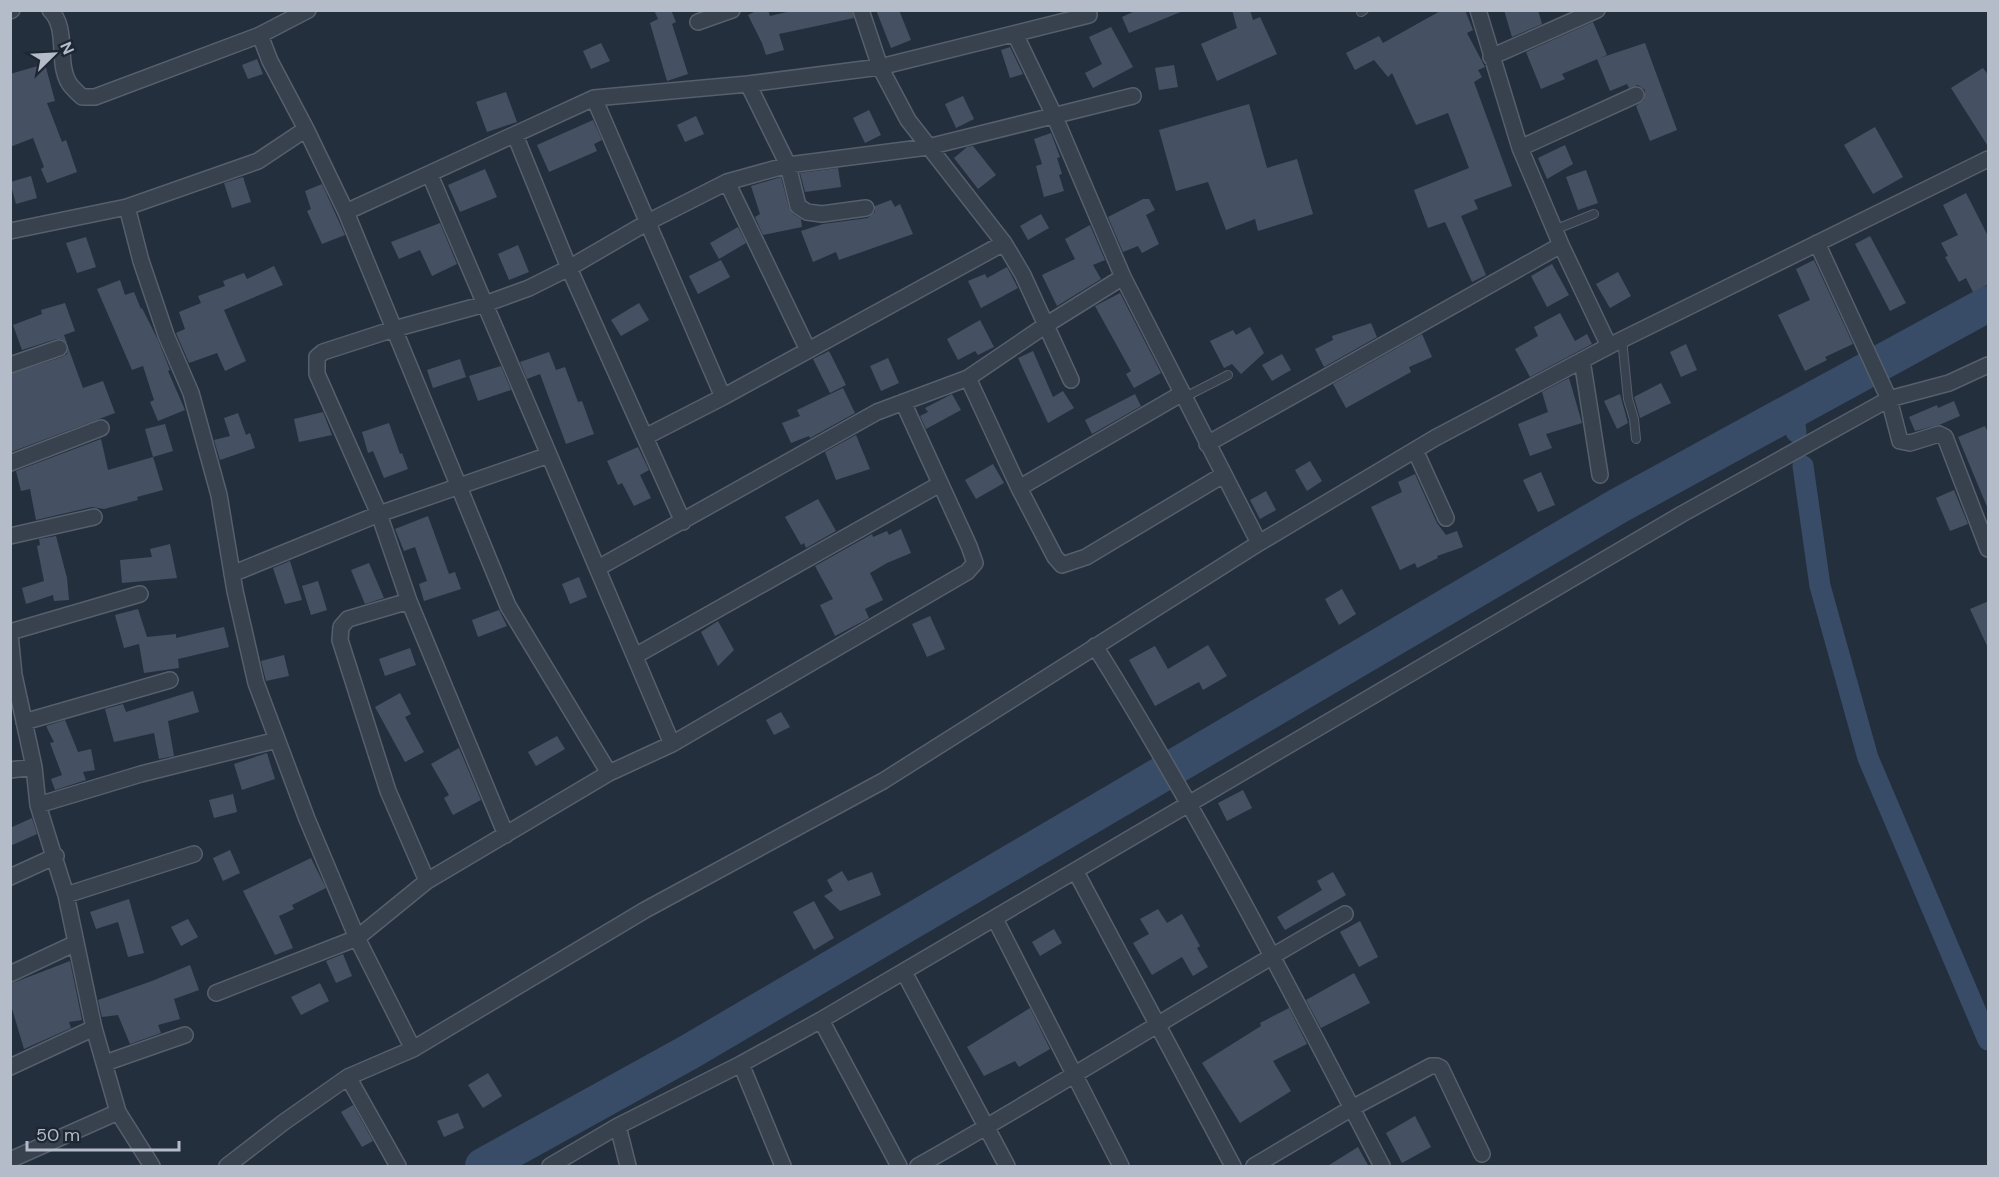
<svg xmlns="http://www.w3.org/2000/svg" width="1999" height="1177" font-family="'DM Sans',sans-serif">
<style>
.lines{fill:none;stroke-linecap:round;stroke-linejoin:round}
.canal{stroke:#394c67;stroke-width:21}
.river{stroke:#394c67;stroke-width:36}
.building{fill:#455162}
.lane-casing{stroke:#565f6c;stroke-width:10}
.street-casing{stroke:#565f6c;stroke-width:18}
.lane{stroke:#38414e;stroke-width:8}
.street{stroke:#38414e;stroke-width:15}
</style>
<rect width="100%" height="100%" fill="#242f3e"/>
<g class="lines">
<path class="canal" d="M1793 412 1796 432
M1803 466 1820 586 1868 758 1988 1040"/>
<path class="river" d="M483 1166 689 1052 1618 506 1988 304"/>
</g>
<path class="building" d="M654 10H671L676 22 672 24 688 74 667 81 650 23 658 19Z
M758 10H768L770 16 795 10H852L854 18 779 34 784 50 766 55 762 43 748 15Z
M876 10H899L911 40 891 48Z
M1137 10H1182L1183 11 1129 33 1122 17Z
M1232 10H1250L1253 20 1260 17 1277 54 1217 81 1201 44 1237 28Z
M1442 10H1465L1473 30 1467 33 1485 67 1478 70 1482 77 1474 82 1512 186 1474 200 1478 209 1461 216 1486 275 1472 282 1445 222 1428 228 1414 190 1469 168 1448 113 1416 125 1392 73 1388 77 1374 60 1355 70 1346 53 1379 36 1383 43Z
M1504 10H1538L1542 24 1512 37Z
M1593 22 1607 55 1562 74 1565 79 1541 89 1526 52Z
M1111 27 1133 67 1093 88 1085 73 1102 64 1089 37Z
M601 43 610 61 591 69 583 51Z
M1645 43 1677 130 1650 141 1636 106 1644 100 1645 90 1638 85 1629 88 1627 84 1610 91 1597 59Z
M1010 47 1023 74 1010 78 1001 50Z
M257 59 263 74 248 79 242 65Z
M45 64 55 101 47 103 62 142 66 140 77 172 47 183 41 169 44 167 33 138 10 147V74Z
M1174 65 1178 87 1159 90 1155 68Z
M1983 68 1989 76V148L1951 88Z
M506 92 517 122 487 132 476 102Z
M963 96 974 119 956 128 945 104Z
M1249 104 1267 168 1297 159 1313 214 1258 231 1255 219 1226 230 1208 182 1176 191 1159 130Z
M869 110 881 135 865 143 853 118Z
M696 116 704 134 685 142 677 125Z
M593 120 602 140 594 144 597 151 549 172 537 145Z
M1875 127 1903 177 1873 194 1844 145Z
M1051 133 1060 157 1057 158 1062 174 1059 175 1064 191 1044 197 1036 166 1042 164 1034 139Z
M1565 145 1573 164 1547 179 1538 158Z
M973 146 996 175 978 189 954 158 967 147Z
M838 168 841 187 805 192 800 173Z
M485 169 497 197 460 212 448 185Z
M1586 170 1598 203 1578 210 1566 177Z
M31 176 37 198 16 204 10 182Z
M243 177 251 202 232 208 224 183Z
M781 177 789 208 793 214 801 219 802 227 763 235 755 217 760 214 751 186Z
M322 184 345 235 322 244 307 211 311 209 305 191Z
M1966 193 1989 238V284L1973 292 1966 278 1959 282 1945 257 1948 256 1941 243 1958 235 1943 205Z
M1143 199H1149L1155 210 1146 215 1159 244 1142 253 1138 246 1123 252 1108 217Z
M891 200 895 207 900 204 913 234 839 260 836 252 813 262 801 231 823 224 868 218 875 212V206Z
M1041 214 1049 228 1028 240 1020 226Z
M440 223 457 264 432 276 420 250 399 259 391 242Z
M1090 225 1105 260 1093 265 1101 279 1057 306 1042 275 1075 259 1065 239Z
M738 227 746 243 719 259 710 243Z
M1870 236 1906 303 1890 311 1855 244Z
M86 237 96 267 77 273 66 243Z
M518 245 529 272 509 280 498 254Z
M721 260 730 277 698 294 689 276Z
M1814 260 1853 344 1825 357 1827 360 1805 371 1778 315 1810 300 1796 269Z
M1552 264 1569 295 1547 307 1531 276Z
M274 266 283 285 224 310 246 361 225 371 217 353 189 363 176 333 185 329 179 312 201 303 198 296 225 286 223 281 244 273 247 279Z
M1007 267 1018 288 981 308 968 281 985 274 987 278Z
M1618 272 1631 296 1610 308 1596 284Z
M120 280 125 295 134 292 141 309 142 308 158 340 170 370 168 371 185 410 158 421 150 402 154 400 143 366 132 370 97 289Z
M1120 293 1161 373 1134 388 1126 374 1131 371 1095 306Z
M65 303 75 331 64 335 67 343 61 339H56L22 350 13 325 42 314 41 310Z
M639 303 649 320 621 336 611 320Z
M1560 313 1575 341 1587 334 1592 344 1530 377 1515 349 1538 336 1534 327Z
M980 320 994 347 978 355 975 351 958 360 947 339Z
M1371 323 1377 337 1324 367 1315 349 1333 340 1332 336Z
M1250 327 1264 353 1241 374 1232 364 1224 368 1210 341 1233 330 1236 335Z
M1422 334 1432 357 1409 367 1411 372 1346 408 1333 384Z
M1686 344 1697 370 1681 377 1670 352Z
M68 347 83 388 103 381 115 413 11 452 10 374 62 357 67 354Z
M829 351 846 385 830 393 813 359Z
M1033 351 1053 397 1063 391 1074 408 1048 423 1018 358Z
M549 352 556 370 565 367 578 402 582 401 594 434 566 444 540 374 527 379 520 362Z
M1282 354 1291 370 1272 381 1262 365Z
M888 358 899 383 881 391 870 366Z
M460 359 466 377 433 388 427 370Z
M501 366 511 390 478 401 469 376Z
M1569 378 1582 423 1546 434 1552 448 1530 456 1518 424 1548 412 1542 392Z
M1661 383 1671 403 1640 418 1634 397Z
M843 388 855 413 810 438 809 436 791 443 782 423 800 416 797 410Z
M952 394 961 410 926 429 920 416 928 412 925 408Z
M1135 394 1141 406 1092 434 1085 420Z
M1620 394 1628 423 1617 429 1604 401Z
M1954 401 1960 416 1939 425 1915 431 1909 417 1937 405 1938 408Z
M323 412 332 435 299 442 294 419Z
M238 413 246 435 250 433 255 448 220 460 214 440 230 436 224 418Z
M389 423 400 454 402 453 408 469 384 478 373 451 368 453 362 432Z
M165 424 173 451 153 457 145 429Z
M1985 426 1989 435 1988 509 1958 437Z
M856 435 870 469 836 480 825 452Z
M101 439 108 470 153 457 163 490 137 497 138 500 104 509 92 507 36 520 30 489 21 491 16 471Z
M638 447 649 470 640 475 651 498 634 506 622 483 618 485 607 461Z
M1310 461 1322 481 1307 491 1295 470Z
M993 464 1004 483 976 499 965 480Z
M1541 472 1555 505 1538 512 1523 480Z
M1415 474 1437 523 1446 535 1457 531 1463 547 1437 556 1438 558 1417 568 1415 563 1400 570 1371 507 1402 492 1398 482Z
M1954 490 1968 524 1950 531 1936 498Z
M1266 491 1276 510 1260 519 1250 500Z
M818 499 836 531 806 548 804 543 801 545 785 517Z
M428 516 449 574 455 572 461 589 424 601 419 584 427 581 415 547 404 551 395 529Z
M901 529 911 553 887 563 870 573 883 600 865 609 869 618 835 636 820 605 833 599 815 566 872 534 873 537 887 531 889 535Z
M56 536 67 578 69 600 54 601 53 595 26 604 22 588 44 581 37 546 40 545 39 539Z
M170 544 177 578 122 583 120 560 152 557 150 549Z
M290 561 302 600 285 604 273 568Z
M369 563 384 598 365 604 351 570Z
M579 577 587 597 570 604 562 584Z
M318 581 327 610 311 615 302 586Z
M1342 589 1356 614 1339 625 1325 599Z
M1989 601V650L1970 609Z
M138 609 147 637 176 634V638L224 627 229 647 178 659 179 668 144 673 139 644 124 648 115 615Z
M499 610 507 626 478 637 472 620Z
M930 616 945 649 927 657 912 624Z
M718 621 734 650 718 666 701 632Z
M1208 645 1227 676 1203 690 1199 682 1155 706 1129 660 1155 646 1168 669Z
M410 648 416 665 385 676 379 659Z
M284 655 289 676 266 681 261 661Z
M193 691 199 712 168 721 174 756 159 759 154 733 114 742 105 709 123 704 126 712Z
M400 693 411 714 405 717 424 752 405 762 375 707Z
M781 712 790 727 774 735 766 720Z
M65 720 78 752 91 749 95 770 83 772 86 780 55 790 51 779 62 775 50 743 54 742 46 726Z
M557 736 565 749 536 766 528 752Z
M459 748 481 800 453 815 444 798 449 795 431 764Z
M267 753 275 779 242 790 234 764Z
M1243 790 1252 808 1227 821 1218 803Z
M233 794 237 812 214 818 209 800Z
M32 818 37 834 10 846V828Z
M230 850 240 873 223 881 213 858Z
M311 858 326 888 292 905 294 909 279 916 293 948 275 955 243 891Z
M842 871 848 881 872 872 881 895 840 911 824 896 833 891 827 880Z
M1333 872 1346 895 1285 930 1277 917 1322 890 1317 881Z
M129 899 144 953 128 957 118 922 96 929 90 912Z
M814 901 834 938 814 950 793 912Z
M1158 909 1167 923 1182 914 1200 946 1197 948 1208 967 1193 976 1182 957 1152 975 1133 943 1149 934 1140 919Z
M188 919 198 937 181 946 171 927Z
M1360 921 1378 957 1359 967 1340 932Z
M1054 929 1062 943 1040 956 1032 942Z
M343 954 352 976 336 983 326 961Z
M70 961 82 1020 69 1022 71 1028 24 1049 10 1002V984Z
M190 965 199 990 174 999 180 1019 158 1025 161 1033 130 1044 118 1015 102 1017 98 1000 152 981Z
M1354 973 1370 1003 1321 1028 1306 1000Z
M320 983 329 1001 301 1015 291 997Z
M1030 1008 1050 1049 1019 1067 1015 1061 984 1076 967 1047Z
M1289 1008 1307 1044 1273 1061 1291 1091 1240 1123 1202 1063 1261 1026 1260 1023Z
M488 1073 502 1096 483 1108 468 1085Z
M353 1105 373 1141 362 1147 341 1112Z
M458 1113 464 1128 444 1137 437 1121Z
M1415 1116 1431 1147 1402 1163 1386 1133Z
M1358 1147 1369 1167H1326Z"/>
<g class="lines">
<g class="lane-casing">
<path id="lane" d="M1361 12 1364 10
M1554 230 1594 214
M1622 339 1628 399 1634 419 1636 439
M1183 398 1228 375"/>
</g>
<g class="street-casing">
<path id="street" d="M50 10C69 28 56 62 69 83 72 88 78 93 82 97H95L260 35
M861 10 880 67 908 120 1004 243 1023 275 1071 380
M1478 10 1520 148 1561 245 1609 346
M10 11 12 10
M698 22 732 10
M1015 34 1054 115 1123 277 1259 543
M1491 57 1597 10
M748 84 788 165 798 206 807 212 822 214 866 208
M594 98 723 397
M306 129 346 212 508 606 609 773
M515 135 569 268 683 522
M1520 148 1636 95
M430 175 672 744
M727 182 808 350
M127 207 141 261 166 335 191 393 219 495 235 591 256 683 307 819 357 938 413 1049
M346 212 594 98 748 84 880 67 1089 15
M10 231 127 207 258 161 306 129 270 61 260 35 308 10
M1817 243 1889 399 1900 441 1910 443 1939 434 1945 437 1988 549
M1582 360 1600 475
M10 365 59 348
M968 378 1019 488 1055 557 1062 565 1086 557 1223 475
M645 437 723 397 1004 243
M1207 444 1561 245
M1415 450 1446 518
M10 463 101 428
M1019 488 1181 394
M10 536 94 517
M598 568 877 412 968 378 1046 325 1123 277
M232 574 379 514 549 455
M409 601 348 619 341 627 340 640 388 791 427 881
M10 632 140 594
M10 634 14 675 34 767 38 805 66 895 94 1028 118 1112 152 1166
M1095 646C1200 814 1291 991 1382 1166
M635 656 940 484
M24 722 170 680
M10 770 34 767
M38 805 141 774 277 740
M506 835 409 601 379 514 317 374V357L323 352 394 329 485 304 529 288 569 268 648 222 727 182 788 165 928 147 1133 96
M1076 872 1233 1166
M10 877 56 856
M66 895 194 854
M995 919 1121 1166
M904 972 1007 1166
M10 974 76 943
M216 993 357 938 427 881 609 773 672 744 967 572 975 563 969 546 903 402
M821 1020 899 1166
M105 1063 185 1035
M741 1064 783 1166
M10 1067 94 1028
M348 1077 398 1166
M618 1126 628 1166
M10 1160 118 1112
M227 1166 284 1122 348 1077 413 1049 645 910 883 781 1259 543 1435 438 1609 346 1988 159
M550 1166 618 1126 741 1064 821 1020 1682 514 1889 399 1949 383 1988 365
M918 1166C1062 1085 1201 996 1345 914
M1254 1166 1352 1108 1431 1066H1437L1441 1068 1482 1154"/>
</g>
<use href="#lane" class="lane"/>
<use href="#street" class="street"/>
</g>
<rect width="1999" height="1177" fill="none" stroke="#b4bcc9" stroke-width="24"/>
<g transform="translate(54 54) rotate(66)" stroke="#1d2633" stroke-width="4.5" paint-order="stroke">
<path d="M0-4.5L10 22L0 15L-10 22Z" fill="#b4bcc9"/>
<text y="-9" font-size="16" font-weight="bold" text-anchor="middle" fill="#b4bcc9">N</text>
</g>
<path d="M27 1141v9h152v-9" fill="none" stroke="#b4bcc9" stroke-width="3"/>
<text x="36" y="1141" font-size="18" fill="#b4bcc9" stroke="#1d2633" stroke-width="4.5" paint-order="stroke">50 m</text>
</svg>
